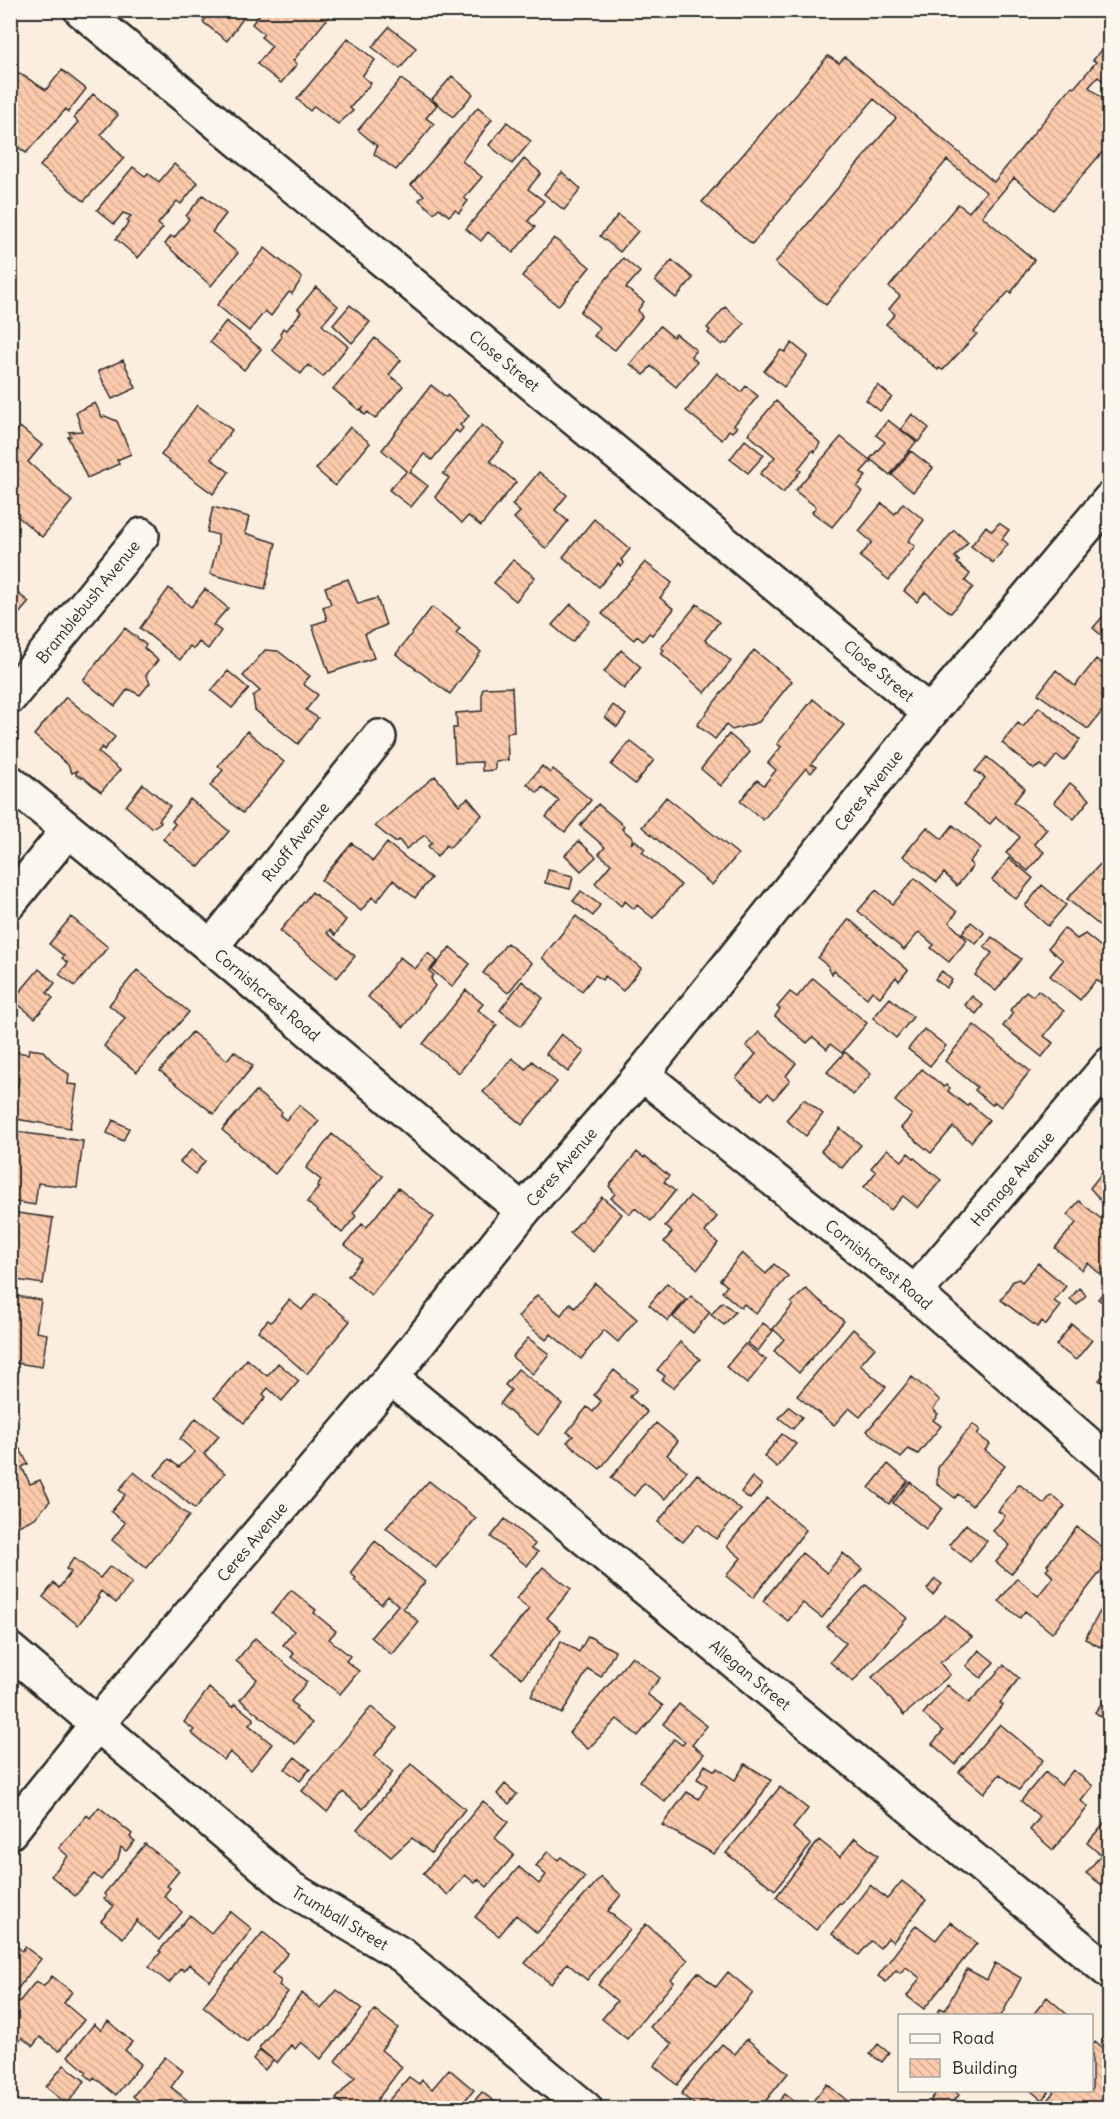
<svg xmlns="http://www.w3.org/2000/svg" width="1120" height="2119" font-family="Delius,sans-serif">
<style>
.building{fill:url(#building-back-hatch);stroke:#2b2b2b;stroke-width:1.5}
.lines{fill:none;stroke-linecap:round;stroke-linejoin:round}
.minor-casing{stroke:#2b2b2b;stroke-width:38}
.minor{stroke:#fbf7ec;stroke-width:33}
.labels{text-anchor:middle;stroke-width:4.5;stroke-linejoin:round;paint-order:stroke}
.street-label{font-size:16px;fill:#2b2b2b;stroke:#fbf7ec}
</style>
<defs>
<pattern id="building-back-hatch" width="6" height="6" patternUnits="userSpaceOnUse" patternTransform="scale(1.5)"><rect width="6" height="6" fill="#fccaac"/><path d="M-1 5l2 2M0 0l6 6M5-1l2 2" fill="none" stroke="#d8ae94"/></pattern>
</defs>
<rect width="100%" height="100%" fill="#fbeedf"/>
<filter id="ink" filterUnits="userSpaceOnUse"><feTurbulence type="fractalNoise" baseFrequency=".0167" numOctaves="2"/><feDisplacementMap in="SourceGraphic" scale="12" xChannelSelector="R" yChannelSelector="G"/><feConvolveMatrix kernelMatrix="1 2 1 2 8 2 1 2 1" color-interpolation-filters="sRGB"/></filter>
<g filter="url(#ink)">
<path class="building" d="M212 10H249L227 41 203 22Z
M263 10H328L332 13 293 61 297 64 281 83 257 64 272 46 261 37 264 34 252 24Z
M389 27 416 48 400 69 372 47Z
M348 38 375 60 362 76 371 83 350 108 353 111 338 124 314 106 310 111 297 99Z
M1110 41V86L1098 77 1089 87 1110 105V143L1053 210 1014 178 982 216 1034 260 1011 293 1009 291 974 332 977 334 943 370 939 368 938 370 886 324 895 314 889 309 900 296 889 287 958 204 969 212 986 192 947 160 826 305 775 263 896 118 874 99 752 244 702 202 828 56 839 63 845 57 994 182 1072 86 1074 88 1096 62 1093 60Z
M62 70 86 89 68 112 66 109 26 153 10 141V83L19 73 46 90Z
M452 76 473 94 453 117 432 99Z
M401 79 437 105 426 118 434 124 396 170 374 154 377 146 358 130Z
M93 94 118 115 101 134 124 158 84 201 40 166 78 122 74 118Z
M478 107 492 119 462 161 482 177 464 198 468 201 459 213 455 210 449 216 439 208 434 213 419 200 424 195 411 185Z
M507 122 531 141 512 164 489 145Z
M524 159 541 173 528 189 544 201 528 221 535 227 513 253 488 232 481 241 466 229Z
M174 164 198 183 181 204 177 201 158 224 163 228 138 258 116 239 129 222 127 220 131 216 123 213 114 224 97 210 133 167 145 176 148 173 159 182Z
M562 172 581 189 564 210 544 194Z
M203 195 226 214 212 232 238 253 211 286 165 244 171 236 174 238 189 219 186 216Z
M618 215 638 231 620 252 600 236Z
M554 238 590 267 558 306 522 276Z
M265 248 302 278 292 294 289 292 271 316 265 311 249 331 217 305Z
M623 258 640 272 626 288 644 302 638 310 642 317 615 350 594 336 600 328 580 312Z
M672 260 693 278 676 298 655 281Z
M316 287 338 306 322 325 348 346 323 377 308 365 301 374 272 350 281 338 280 333 283 328 287 330 301 312 298 309Z
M350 305 370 322 352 343 333 325Z
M725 307 744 324 727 344 724 343 722 345 708 333 710 330 707 328Z
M226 321 261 349 244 370 210 342Z
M660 326 673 337 676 334 696 350 691 356 697 362 676 387 651 366 644 375 630 364Z
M375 338 401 360 389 375 403 386 375 419 368 412 365 415 361 411 363 408 359 410 333 389Z
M792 343 808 356 784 387 764 371 781 350 785 352Z
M123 360 136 388 112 399 98 371Z
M717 373 741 392 746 386 758 396 734 425 737 427 732 432 729 430 722 440 686 411Z
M431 385 446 397 447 395 469 416 460 425 463 428 459 433 456 430 432 460 424 454 410 472 428 486 411 507 389 490 407 471 382 450Z
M878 385 892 397 880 411 866 400Z
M776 401 820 443 815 452 813 450 798 469 801 471 783 493 760 474 775 457 748 434Z
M95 403 102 417 105 416 117 421 131 454 117 460 119 464 87 478 68 437 71 436 69 432 82 431 76 412Z
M197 405 232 430 211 459 229 472 213 494 161 455Z
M912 414 929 428 918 442 901 429Z
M888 420 916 442 890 475 870 459 885 442 876 435Z
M482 425 504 443 490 461 516 482 481 526 468 516 462 523 435 497 449 478 443 474Z
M20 427 42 445 28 462 72 501 42 537 10 510V495L16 489 10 485V439Z
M350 427 370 443 335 486 316 469Z
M841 437 871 461 861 472 866 476 857 487 862 491 832 527 812 512 816 507 795 491Z
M745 440 764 455 748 473 730 459Z
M911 451 933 468 913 492 892 475Z
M539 472 567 495 555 510 568 521 546 549 514 518 520 512 512 505Z
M882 503 895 514 903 503 924 520 908 541 915 546 889 580 860 557 872 542 859 531Z
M213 507 249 517 245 533 276 543 265 589 210 574 218 544V535L207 532Z
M594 519 630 549 621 560 624 563 621 567 618 564 599 587 563 557Z
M999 523 1009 530 1002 539 1008 544 993 563 971 546 986 526 992 531Z
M954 530 968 542 955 557 959 561 957 563 970 574 965 581 973 587 951 613 925 592 917 602 904 591Z
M513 560 535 577 516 601 494 583Z
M645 562 672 583 660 598 674 609 652 635 649 633 643 641 637 636 634 640 602 614Z
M348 579 358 604 377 598 386 625 365 634 374 658 329 673 312 625 327 620 323 607 331 604 325 587Z
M10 587 29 602 10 624Z
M169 588 191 607 205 589 228 608 213 625 221 631 208 649 199 642 194 649 190 646 180 660 140 628Z
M571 604 590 621 572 642 552 625Z
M697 604 719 622 705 640 731 661 705 693 661 653 664 650 661 648Z
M432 607 460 628 456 633 481 652 450 694 396 654Z
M1110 608V641L1106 643 1101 640 1103 637 1093 628Z
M125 628 146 645 144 648 158 660 146 675 150 683 140 695 128 689 115 706 83 680Z
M265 650 278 651 310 676 303 684 318 695 306 710 318 718 298 744 255 710 253 696 260 691 243 676Z
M621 650 641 667 624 689 604 672Z
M754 650 792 681 759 722 732 730 726 725 715 739 697 725Z
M1096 659 1110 670V714L1103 710 1088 729 1038 694 1056 670 1075 686Z
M228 671 249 689 232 708 211 691Z
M512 687 514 732 507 733 508 760 495 761V770L482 771V762L455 763 453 728H457L456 713 482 711V691L484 688Z
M66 697 115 737 104 750 102 747 98 752 120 770 101 792 84 778 76 775 77 771 72 773 68 765 34 735Z
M813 699 844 725 811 764 816 767 811 773 806 768 763 820 740 801 757 780 764 785 776 770 768 763 781 747 777 744Z
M613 705 626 715 617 727 605 717Z
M1039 707 1080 740 1064 761 1057 755 1046 769 1041 765 1034 769 1002 743 1018 723 1023 727Z
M247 731 284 762 243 813 210 786 223 770 218 766Z
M729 734 750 752 721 786 701 769Z
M630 741 654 760 635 784 611 765Z
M987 757 1025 788 1014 802 1047 829 1034 844 1044 852 1028 871 1006 853 1020 837 996 817 990 824 964 804 985 778 975 771Z
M542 766 550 773 553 769 591 800 565 832 546 817 559 801 542 787 538 793 527 784Z
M435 776 459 805 468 798 482 815 449 848 446 845 437 857 428 846 432 843 425 835 406 849 399 840 395 842 375 826Z
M1070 783 1090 799 1074 819 1054 802Z
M143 784 170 806 159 820 161 822 152 828 126 806Z
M666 797 738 854 712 885 642 827Z
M190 799 229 831 199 867 163 839 175 824 172 821Z
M598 804 624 826 622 829 633 838 631 844 635 840 645 849 642 852 681 885 653 918 637 905 634 909 625 901 621 906 595 883 611 864 599 854 605 847 580 826Z
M953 825 981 848 969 862 973 866 957 886 944 873 937 882 903 856 927 827 942 839Z
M579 841 596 857 581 871 565 855Z
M352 843 373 861 387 843 431 878 415 898 393 880 377 901 372 897 361 911 321 880Z
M1108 856 1110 857V934L1067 899Z
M1009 858 1033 878 1016 899 992 880Z
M548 870 573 876 570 889 545 883Z
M915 878 957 912 949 922 967 940 949 962 931 948 934 945 919 932 904 950 858 911 876 890 893 904Z
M1042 885 1066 905 1048 926 1025 906Z
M581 891 600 905 593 916 573 901Z
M312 892 346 920 335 935 330 930 327 933 355 956 337 978 280 931Z
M576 916 641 968 623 991 605 976 602 980 595 975 582 991 542 958Z
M71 917 108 947 75 986 59 974 68 963 62 958 64 956 49 944Z
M849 919 908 970 899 981 896 977 880 997 872 991 867 998 834 971 832 974 828 969 829 967 818 958Z
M971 922 985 933 976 944 962 933Z
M1064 928 1077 939 1085 934 1110 954V978L1104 985 1096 980 1080 1000 1050 976 1063 960 1048 948Z
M992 937 1021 959 996 991 975 975 992 953 984 947Z
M507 943 532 963 508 993 483 973Z
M450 947 470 964 452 987 432 970Z
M428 953 437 961 429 971 434 975 431 978 435 986 404 1027 368 997 400 957 415 969Z
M39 969 55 983 47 993 53 998 35 1018 13 1000Z
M137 970 189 1012 137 1072 104 1046 125 1018 109 1005Z
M942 971 952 980 946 988 935 979Z
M813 978 867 1023 842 1053 830 1044 827 1049 813 1037 807 1043 775 1016 780 1009 777 1007 790 992 797 997Z
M522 981 543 998 521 1026 500 1010Z
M466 990 483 1004 478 1010 497 1025 459 1073 423 1044Z
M1038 990 1064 1011 1044 1036 1053 1043 1042 1057 1003 1026 1013 1013 1010 1010 1026 991 1033 996Z
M972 996 983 1005 976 1014 965 1005Z
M890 998 913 1017 896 1038 873 1018Z
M974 1025 1030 1071 1001 1107 995 1102 992 1105 975 1090 977 1087 945 1061Z
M924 1029 946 1046 930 1066 908 1049Z
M192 1032 227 1060 234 1051 253 1066 214 1114 160 1071Z
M759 1032 796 1063 786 1076 790 1080 774 1099 768 1093 762 1100 736 1078 756 1054 746 1046Z
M561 1034 584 1052 568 1072 546 1054Z
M29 1049 43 1051 56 1065 69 1074 68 1084 77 1085 70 1128 10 1118V1085L18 1086 19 1078 10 1077V1051L28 1054Z
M845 1052 871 1074 853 1095 827 1072Z
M512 1058 526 1069 532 1061 557 1082 522 1125 483 1092Z
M922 1069 944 1087 946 1085 950 1088 948 1091 967 1106 969 1103 989 1120 971 1142 953 1127 931 1153 901 1128 912 1115 895 1101Z
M256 1091 282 1112 280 1115 286 1120 299 1105 319 1121 275 1174 222 1130Z
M804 1099 823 1114 806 1136 786 1120Z
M113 1120 129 1128 123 1141 107 1133Z
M840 1128 861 1145 842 1168 821 1151Z
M10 1131 83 1141 77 1188 38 1183 35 1205 10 1201Z
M332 1134 383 1176 353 1213 356 1216 342 1233 307 1202 319 1187 317 1186 321 1180 306 1168Z
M192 1149 205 1161 195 1174 180 1162Z
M887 1149 902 1161 908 1153 941 1180 918 1208 903 1196 891 1210 864 1187 876 1172 871 1168Z
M637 1152 644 1158 645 1156 669 1176 664 1182 675 1191 651 1221 635 1208 630 1214 611 1198 615 1194 609 1186Z
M1108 1165H1110V1203L1106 1200 1103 1203 1090 1188Z
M398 1188 434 1217 371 1295 348 1276 362 1259 345 1245 362 1224 367 1227Z
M690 1196 717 1217 705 1232 718 1243 698 1269 664 1242 672 1232 665 1226Z
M602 1197 622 1214 593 1252 570 1233Z
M1079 1201 1110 1226V1263L1100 1274 1088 1263 1082 1270 1055 1248 1076 1223 1067 1215Z
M10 1212 53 1218 43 1284 10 1279Z
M742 1253 766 1274 774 1264 788 1276 756 1314 744 1304 741 1308 722 1292 727 1286 720 1280Z
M1038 1263 1066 1286 1054 1301 1061 1306 1046 1325 1042 1321 1037 1327 1001 1300 1013 1281 1019 1279 1022 1282Z
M595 1283 637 1319 618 1342 604 1330 581 1359 551 1334 546 1340 518 1317 537 1295 561 1315 570 1303 575 1308Z
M667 1283 686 1299 668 1321 649 1305Z
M1110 1284V1307L1098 1299Z
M1079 1288 1086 1295 1077 1305 1070 1299Z
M806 1289 844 1321 799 1373 774 1351 784 1339 773 1329 793 1305 791 1303Z
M316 1293 350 1321 307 1374 258 1331 268 1320 271 1322 289 1300 302 1310Z
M10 1295 41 1300 36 1332 47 1334 42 1367 10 1362Z
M691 1296 710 1312 693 1333 673 1317Z
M722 1302 735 1312 724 1325 711 1315Z
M763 1323 773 1331 758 1351 747 1343Z
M1072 1324 1092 1340 1076 1360 1056 1345Z
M853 1329 875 1348 860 1365 886 1387 860 1417 849 1408 834 1425 797 1396Z
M528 1338 549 1354 533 1374 512 1357Z
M680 1342 700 1359 673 1388 662 1380 665 1376 657 1370Z
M745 1344 766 1360 747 1384 726 1367Z
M247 1359 267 1376 278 1363 299 1381 282 1401 268 1388 263 1394 266 1397 244 1423 214 1398Z
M1110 1367V1388L1099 1380Z
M518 1369 562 1404 538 1435 500 1404 511 1390 505 1385Z
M614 1370 637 1389 630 1397 647 1412 600 1469 567 1442 573 1436 567 1432 587 1407 593 1412 601 1401 594 1395Z
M912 1377 940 1400 933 1409 938 1414 933 1420 941 1426 918 1454 908 1449 901 1458 867 1431Z
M789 1407 802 1417 793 1429 779 1418Z
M196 1418 219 1436 204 1454 225 1473 195 1509 155 1475 169 1459 179 1467 195 1452 180 1439Z
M656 1423 678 1441 667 1455 687 1471 665 1499 644 1483 634 1496 611 1478Z
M973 1424 980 1430 977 1434 990 1444 985 1450 1005 1466 972 1506 958 1494 955 1498 937 1484 938 1466Z
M782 1434 796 1444 777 1467 764 1456Z
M20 1449 28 1464 22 1467 30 1484 40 1480 50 1501 35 1518 10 1530V1454Z
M888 1464 908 1481 889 1504 869 1488Z
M134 1472 189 1516 146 1568 112 1540 125 1523 111 1512 125 1495 119 1490Z
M697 1474 741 1510 716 1539 698 1524 683 1542 658 1522Z
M752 1477 762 1485 750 1499 741 1492Z
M429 1481 476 1518 436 1568 386 1528Z
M910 1482 942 1508 926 1529 893 1503Z
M1019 1484 1044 1504 1051 1495 1065 1506 1011 1574 996 1562 1010 1545 993 1531 1005 1516 998 1511Z
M767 1498 806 1530 753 1598 726 1576 741 1558 727 1546Z
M505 1519 535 1544 532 1548 538 1552 527 1566 491 1537Z
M966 1524 987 1541 970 1562 949 1545Z
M1077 1527 1110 1553V1560L1052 1633 1025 1611 1020 1618 999 1601 1017 1578 1038 1596 1053 1577 1046 1570 1049 1567 1047 1565Z
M375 1541 425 1582 403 1608 419 1622 392 1655 371 1637 398 1605 388 1596 381 1604 354 1580 356 1578 350 1573Z
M802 1553 827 1573 843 1553 862 1569 822 1618 803 1603 788 1621 763 1601Z
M74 1558 100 1578 110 1566 132 1583 116 1603 101 1591 97 1597 99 1598 78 1625 43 1597 54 1583 59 1588 71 1572 66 1569Z
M543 1567 571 1589 547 1618 561 1630 522 1678 492 1654 529 1609 516 1599Z
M935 1579 942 1584 933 1595 927 1589Z
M866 1585 907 1618 853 1682 830 1662 846 1643 827 1627Z
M291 1590 316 1610 314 1613 336 1631 329 1639 350 1656 346 1661 359 1671 340 1694 291 1657 294 1654 283 1645 294 1631 272 1613Z
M1110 1593V1648L1102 1644 1100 1647 1085 1639Z
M945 1615 972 1637 940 1663 950 1675 904 1715 872 1677Z
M588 1636 615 1651 601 1677 588 1669 562 1714 531 1696 561 1641 579 1652Z
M255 1638 307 1682 291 1701 297 1707 295 1709 312 1723 295 1744 240 1700 257 1679 236 1661Z
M979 1650 994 1662 981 1678 966 1666Z
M632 1656 660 1678 647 1694 663 1706 638 1736 617 1719 588 1749 569 1733Z
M1004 1665 1019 1678 1000 1703 1003 1705 955 1764 932 1744 943 1731 923 1714 947 1685 969 1703Z
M209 1688 232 1707 235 1704 254 1719 249 1725 272 1744 251 1770 230 1752 224 1760 191 1733 194 1730 184 1722Z
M1105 1699 1110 1702 1109 1723 1095 1712Z
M679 1704 707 1726 692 1745 704 1754 665 1802 639 1781 674 1739 682 1745 685 1742 663 1724Z
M371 1707 397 1728 374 1756 393 1772 363 1809 343 1792 327 1812 302 1791Z
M1000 1724 1043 1760 1019 1790 1000 1774 984 1793 959 1772Z
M295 1757 310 1769 300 1781 285 1769Z
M411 1764 465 1809 431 1853 412 1838 391 1857 357 1829Z
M745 1764 771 1780 755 1805 714 1854 662 1825 687 1792 699 1799 707 1785 697 1779 705 1765 715 1771 717 1768 735 1780Z
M1073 1770 1093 1786 1081 1801 1088 1807 1053 1850 1030 1830 1040 1817 1021 1801 1045 1772 1061 1785Z
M505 1784 517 1794 509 1804 497 1794Z
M780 1787 808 1809 793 1828 811 1845 775 1890 726 1853Z
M483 1801 508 1822 495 1838 514 1855 487 1887 478 1879 475 1883 465 1875 448 1895 423 1874Z
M99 1807 132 1834 130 1837 135 1841 126 1851 121 1847 118 1859 101 1880 94 1874 75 1896 51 1876 68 1856 59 1848 87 1815 90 1818Z
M1110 1816V1891L1086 1873 1101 1855 1087 1843Z
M855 1838 878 1856 841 1904 839 1903 816 1930 776 1897 819 1840 840 1857Z
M145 1844 179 1871 167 1886 170 1888 164 1896 182 1912 159 1940 137 1922 138 1919 123 1938 101 1921 114 1906 104 1899 106 1896 104 1894Z
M548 1851 558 1860 561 1857 585 1877 537 1933 516 1915 499 1936 475 1917 519 1867 539 1884 546 1875 536 1866Z
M601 1877 621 1895 608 1911 630 1929 587 1980 567 1963 551 1984 525 1963Z
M902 1881 926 1900 893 1942 888 1938 880 1948 871 1941 859 1955 832 1934 870 1885 887 1899Z
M230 1911 252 1929 210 1981 189 1964 184 1971 181 1968 169 1983 149 1967 161 1952 159 1951 190 1915 211 1933Z
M950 1922 977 1943 924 2009 907 1996 920 1978 906 1967 900 1973 896 1970 886 1982 878 1976 916 1925 936 1940Z
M646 1924 688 1960 671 1980 674 1982 627 2039 602 2019 617 2001 598 1985Z
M263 1932 288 1953 272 1973 281 1981 279 1985 288 1992 247 2042 203 2006Z
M12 1942 22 1951 25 1947 41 1959 12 1996Z
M995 1963 1021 1978 1001 2016H936L940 2008 945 2010 967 1969 987 1980Z
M698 1972 716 1987 728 1972 753 1993 677 2085 654 2066 672 2044 650 2027Z
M52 1976 72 1992 64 2003 84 2020 59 2051 40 2037 33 2046 22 2038 10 2053V2013L36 1981 44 1986Z
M337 1990 362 2009 321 2059 301 2042 295 2049 291 2045 277 2063 259 2048 302 1993 321 2009Z
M1047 1997 1069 2016H1032Z
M375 2010 398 2028 381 2050 402 2067 374 2104 372 2102 367 2108H348L336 2099 355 2077 335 2061Z
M108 2021 132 2042 125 2050 141 2064 116 2095 94 2077 92 2080 85 2074 87 2072 68 2056 94 2024 101 2030Z
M747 2039 788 2073 760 2108H744L736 2102 730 2108 727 2106 725 2108H699L681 2094 722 2044 735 2054Z
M1095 2042 1110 2054V2108H1044L1048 2104 1046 2102 1055 2090H1092V2046Z
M878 2044 889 2053 882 2062 870 2054Z
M260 2050 273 2060 265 2070 253 2059Z
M165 2057 183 2071 171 2087 197 2108H139L142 2104 133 2096Z
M64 2065 85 2081 67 2104 46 2087Z
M449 2069 474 2090 458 2108H382L409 2077 419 2084 422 2080 432 2089Z
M827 2084 851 2104 847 2108H807Z
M938 2090H953L959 2095 948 2108H939L930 2101Z
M1030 2090H1050L1042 2100Z
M482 2092 503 2108H468Z
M785 2094 802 2108H773Z"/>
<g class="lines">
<g class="minor-casing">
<g id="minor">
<path id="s1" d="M81 10 930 713"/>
<path id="s2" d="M10 697 142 535"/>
<path id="s3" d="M10 782 211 947 523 1211"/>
<path d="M10 902 68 830"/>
<path id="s4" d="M211 947 379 737"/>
<path id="s5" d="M642 1074 915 1293 1110 1463"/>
<path id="s6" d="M915 1293 1110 1064"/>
<path id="s7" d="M391 1378 1110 1972"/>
<path id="s8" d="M10 1650 290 1888 402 1955 585 2108"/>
<path id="s9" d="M10 1832 98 1723 391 1378 523 1211 642 1074 930 713 1110 499"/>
</g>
</g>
<use href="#minor" class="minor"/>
</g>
</g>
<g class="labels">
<g class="street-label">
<text dy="6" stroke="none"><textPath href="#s1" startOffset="550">Close Street</textPath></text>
<text dy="6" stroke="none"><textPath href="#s2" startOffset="123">Bramblebush Avenue</textPath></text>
<text dy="6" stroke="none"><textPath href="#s1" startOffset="1036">Close Street</textPath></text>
<text dy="6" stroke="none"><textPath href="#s9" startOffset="1350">Ceres Avenue</textPath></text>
<text dy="6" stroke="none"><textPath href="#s4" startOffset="135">Ruoff Avenue</textPath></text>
<text dy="6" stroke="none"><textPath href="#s3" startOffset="334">Cornishcrest Road</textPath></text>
<text dy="6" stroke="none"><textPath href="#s9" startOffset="864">Ceres Avenue</textPath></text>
<text dy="6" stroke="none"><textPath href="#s6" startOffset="150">Homage Avenue</textPath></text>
<text dy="6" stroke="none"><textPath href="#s5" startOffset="304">Cornishcrest Road</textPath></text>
<text dy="6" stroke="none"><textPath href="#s9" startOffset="378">Ceres Avenue</textPath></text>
<text dy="6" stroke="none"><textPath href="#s7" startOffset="466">Allegan Street</textPath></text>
<text dy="6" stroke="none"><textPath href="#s8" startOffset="426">Trumball Street</textPath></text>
</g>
</g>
<rect width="1120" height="2119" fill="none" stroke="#fbf7ec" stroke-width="36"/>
<rect x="18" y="18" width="1084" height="2083" fill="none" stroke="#2b2b2b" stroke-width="2" filter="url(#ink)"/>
<rect x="898" y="2014" width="195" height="78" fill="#fbf7ec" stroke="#a8a59f" stroke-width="1.5"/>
<rect x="910" y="2034" width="30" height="9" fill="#fbf7ec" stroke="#a8a59f" stroke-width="1.5"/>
<text x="952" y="2044" font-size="18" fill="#2b2b2b">Road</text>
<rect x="910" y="2059" width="30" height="18" fill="url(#building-back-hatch)" stroke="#a8a59f" stroke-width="1.5"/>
<text x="952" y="2074" font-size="18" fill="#2b2b2b">Building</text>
</svg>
